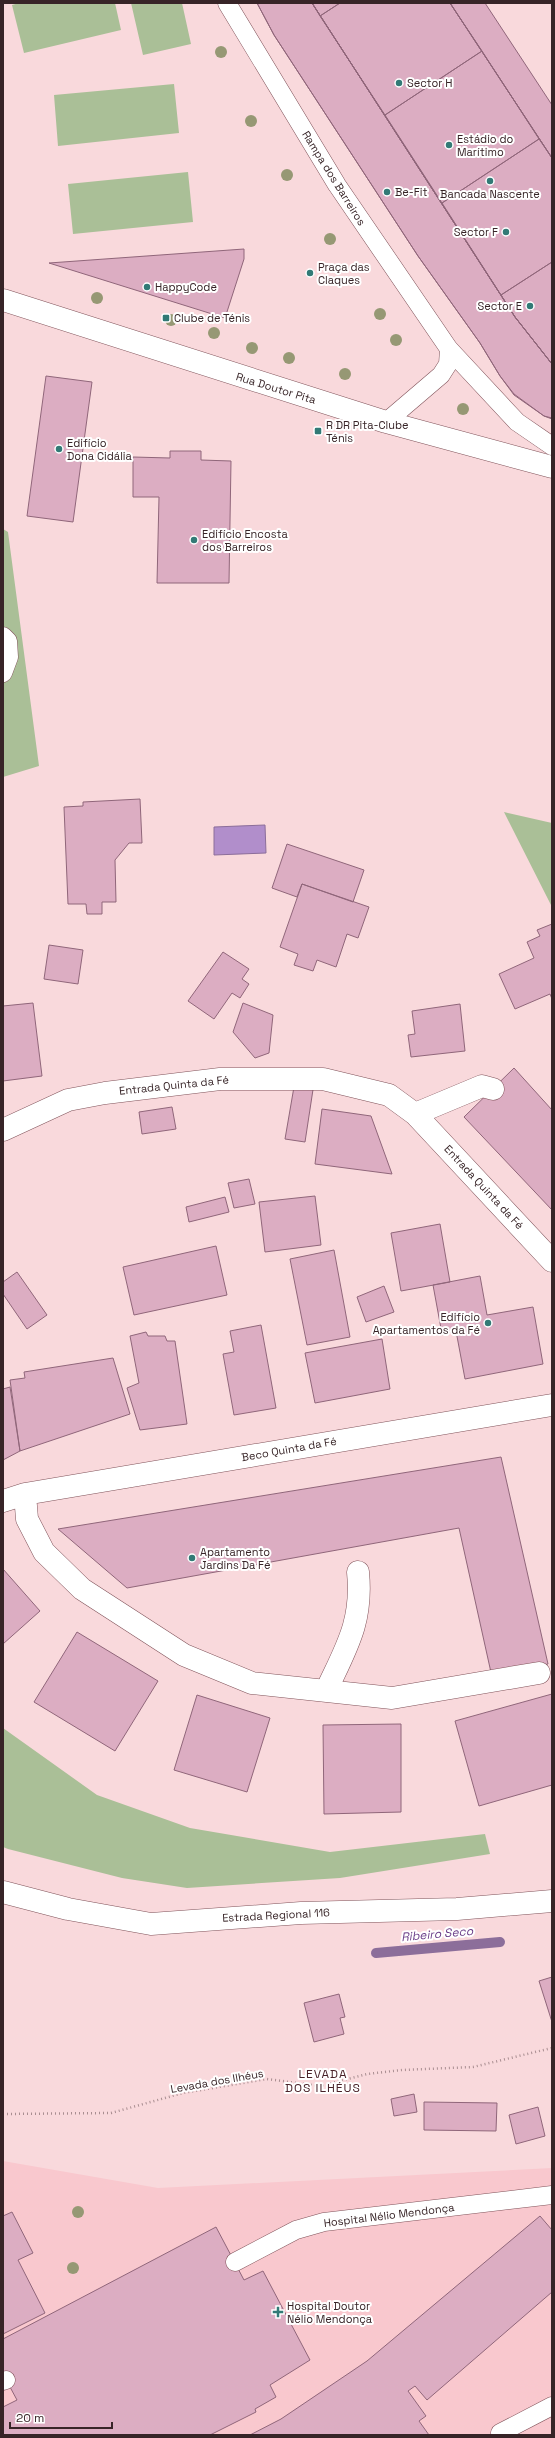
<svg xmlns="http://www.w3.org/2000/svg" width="555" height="2438" font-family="'Space Grotesk',sans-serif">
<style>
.built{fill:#f9c8ce}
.green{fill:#aabf97}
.water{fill:#b18ecb;stroke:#8c6e9a}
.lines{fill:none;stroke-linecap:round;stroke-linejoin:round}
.stream{stroke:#8c6e9a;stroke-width:10}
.building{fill:#dcadc2;stroke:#90667a}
.service-casing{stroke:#80535a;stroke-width:19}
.minor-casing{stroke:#80535a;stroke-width:23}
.secondary-casing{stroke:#80535a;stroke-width:23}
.path{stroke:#a98e91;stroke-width:2.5;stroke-dasharray:1 3;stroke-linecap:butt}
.service{stroke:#fff;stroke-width:18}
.minor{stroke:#fff;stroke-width:22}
.secondary{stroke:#fff;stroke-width:22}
.tree{fill:#969874}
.poi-dot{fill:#327a76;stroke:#fff;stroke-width:1.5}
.labels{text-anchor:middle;stroke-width:4;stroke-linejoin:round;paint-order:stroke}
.poi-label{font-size:11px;fill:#372427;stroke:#fff;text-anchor:start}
.street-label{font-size:11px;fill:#372427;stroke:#fff}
.water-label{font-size:12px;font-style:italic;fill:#693c87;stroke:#fff}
.neighbourhood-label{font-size:12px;letter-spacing:1px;fill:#482128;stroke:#fff}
</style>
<rect width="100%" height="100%" fill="#f9d9dc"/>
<path class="built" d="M3 2161 158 2188 552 2168V2435H3Z"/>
<path class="green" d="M19 3H115L121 30 24 53 12 5Z
M131 3H182L191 44 143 55Z
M174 84 179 133 58 146 54 95Z
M188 172 193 222 73 234 68 184Z
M3 529 8 532 39 766 3 777Z
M504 812 552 823V907Z
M3 1728 97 1795 190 1828 330 1852 485 1834 490 1854 340 1878 187 1888 122 1878 8 1849 3 1847Z"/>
<path class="water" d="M265 825 266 853 214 855V827Z"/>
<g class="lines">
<path class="stream" d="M376 1953 500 1942"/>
</g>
<path class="building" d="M257 3H312L515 317 552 364V419L544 416 514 394 500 376 480 343 418 256 274 35Z
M257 3H312L515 317 552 364V418L544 416 514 395 500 376 480 343 418 256 274 35Z
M312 3H450L552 158V364L515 317Z
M312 3H450L552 158V364L515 317Z
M312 3H340L320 16Z
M340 3H450L482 51 385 115 320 16Z
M450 3H485L552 105V158Z
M482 51 539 139 442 203 385 115Z
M539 139 552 158V262L501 295 442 203Z
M244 249V259L225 318 49 263Z
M552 262V364L515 317 501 295Z
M46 376 92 382 73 522 27 516Z
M170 451H201V460L231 461 229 583H157L159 497H133V457L170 458Z
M140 799 142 843H129L115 860 116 902H102V914H87L86 904H68L64 807 83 806V802Z
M287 844 364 870 353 902 302 884 297 897 272 888Z
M302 884 369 907 358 938 347 934 336 967 317 960 313 971 294 965 298 954 280 947Z
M552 924V999L550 994 515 1009 499 974 534 958 527 942 540 936 537 930Z
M49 945 83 950 78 984 44 979Z
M223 952 249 969 242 979 249 984 240 998 232 993 214 1019 188 1001Z
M33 1003 42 1076 3 1081V1006Z
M243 1003 273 1015 269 1053 255 1058 233 1032Z
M460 1004 465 1051 411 1057 408 1035 415 1034 412 1011Z
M514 1068 552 1110V1210L464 1117Z
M295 1081 314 1083 305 1142 285 1139Z
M172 1107 176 1129 142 1134 139 1112Z
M322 1109 371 1116 392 1174 315 1164Z
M249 1179 255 1204 234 1208 228 1183Z
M315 1196 321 1245 265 1252 259 1202Z
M225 1197 229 1212 189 1222 186 1207Z
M440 1224 450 1282 401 1291 391 1233Z
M216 1246 227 1295 134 1315 123 1267Z
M334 1250 350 1337 307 1345 290 1259Z
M17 1272 47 1315 27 1329 3 1294V1282Z
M480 1276 487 1315 533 1307 543 1364 465 1379 456 1331 442 1334 433 1285Z
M384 1286 394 1312 366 1322 357 1297Z
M261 1325 276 1408 234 1415 223 1354 234 1352 230 1331Z
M146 1332 148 1336H165L167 1341H175L187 1424 140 1430 127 1388 139 1383 130 1336Z
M382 1339 390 1389 315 1403 305 1353Z
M113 1358 130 1414 20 1451 10 1380 25 1378 24 1372Z
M10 1387 20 1451 3 1460V1389Z
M501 1457 548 1664 492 1677 459 1528 127 1588 58 1529Z
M3 1569 40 1611 3 1644Z
M77 1632 158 1681 115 1751 34 1702Z
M552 1694V1785L479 1806 455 1721Z
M197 1695 270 1718 247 1792 174 1770Z
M401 1724V1812L324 1814 323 1725Z
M552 1977V2022L539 1981Z
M339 1994 345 2017 340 2018 344 2034 314 2042 304 2003Z
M414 2094 417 2112 394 2116 391 2099Z
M424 2102 497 2103 496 2131 424 2130Z
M538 2107 545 2136 516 2144 509 2115Z
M12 2212 33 2253 18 2260 45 2313 3 2334V2216Z
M540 2216 552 2230V2292L427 2400 415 2386 408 2391 426 2416 419 2421 429 2435H250L281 2419 367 2361Z
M216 2227 244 2280 263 2271 310 2360 270 2385 276 2397 255 2409 256 2412 210 2435H3V2407L17 2400 3 2374V2339Z"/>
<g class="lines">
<g class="service-casing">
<path id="service" d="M227 3 337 185 449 349 517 422 552 446
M386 422 441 375 448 364 449 349
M3 636 8 641 9 657 3 673
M235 2262 296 2230 324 2222 552 2195
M3 2381 6 2380
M500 2433 552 2406"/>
</g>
<g class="minor-casing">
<path id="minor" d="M415 1114 482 1086 493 1089
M3 1130 68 1100 105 1093 220 1079H323L389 1095 415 1114 552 1261
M25 1494 27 1519 44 1552 82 1589 184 1655 252 1683 392 1698 539 1673
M3 1501 25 1494 552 1405
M326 1691C346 1648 363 1622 358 1572"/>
</g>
<g class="secondary-casing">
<path id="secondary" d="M3 300 386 422 552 467
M3 1892 68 1909 151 1924 301 1913 457 1909 552 1901"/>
</g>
<path class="path" d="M3 2114 111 2113 183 2093 267 2079 320 2086 367 2074 402 2070 473 2067 552 2048"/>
<use href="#service" class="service"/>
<use href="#minor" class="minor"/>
<use href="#secondary" class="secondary"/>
</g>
<g class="tree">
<circle cx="221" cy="52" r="6"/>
<circle cx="251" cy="121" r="6"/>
<circle cx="287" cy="175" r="6"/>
<circle cx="330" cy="239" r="6"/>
<circle cx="97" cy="298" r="6"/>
<circle cx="380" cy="314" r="6"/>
<circle cx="171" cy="320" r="6"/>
<circle cx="214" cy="333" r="6"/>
<circle cx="396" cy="340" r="6"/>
<circle cx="252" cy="348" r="6"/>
<circle cx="289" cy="358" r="6"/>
<circle cx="345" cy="374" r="6"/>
<circle cx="463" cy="409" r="6"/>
<circle cx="78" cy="2212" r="6"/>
<circle cx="73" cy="2268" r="6"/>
</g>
<g class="poi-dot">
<circle cx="399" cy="83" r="4"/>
<circle cx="449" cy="145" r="4"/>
<circle cx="490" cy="181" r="4"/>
<circle cx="387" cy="192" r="4"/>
<circle cx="506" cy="232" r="4"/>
<circle cx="310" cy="273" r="4"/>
<circle cx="147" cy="287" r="4"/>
<circle cx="530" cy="306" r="4"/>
<rect x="162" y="314" width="8" height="8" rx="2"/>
<rect x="314" y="427" width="8" height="8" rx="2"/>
<circle cx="59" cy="449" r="4"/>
<circle cx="194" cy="540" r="4"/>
<circle cx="488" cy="1323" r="4"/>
<circle cx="192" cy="1558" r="4"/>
<path d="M276 2306h4v4h4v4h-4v4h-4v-4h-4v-4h4z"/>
</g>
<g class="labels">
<g class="poi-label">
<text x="407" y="87">Sector H</text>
<text x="457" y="143">Estádio do<tspan x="457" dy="13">Marítimo</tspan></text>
<text x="395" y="196">Be-Fit</text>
<text x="490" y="198" text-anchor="middle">Bancada Nascente</text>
<text x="498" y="236" text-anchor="end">Sector F</text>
<text x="318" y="271">Praça das<tspan x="318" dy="13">Claques</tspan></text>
<text x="155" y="291">HappyCode</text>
<text x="522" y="310" text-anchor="end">Sector E</text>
<text x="174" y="322">Clube de Ténis</text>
<text x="326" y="429">R DR Pita-Clube<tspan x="326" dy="13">Ténis</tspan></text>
<text x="67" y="447">Edifício<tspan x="67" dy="13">Dona Cidália</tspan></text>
<text x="202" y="538">Edifício Encosta<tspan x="202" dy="13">dos Barreiros</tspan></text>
<text x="480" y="1321" text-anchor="end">Edifício<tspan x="480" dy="13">Apartamentos da Fé</tspan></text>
<text x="200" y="1556">Apartamento<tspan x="200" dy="13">Jardins Da Fé</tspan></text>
<text x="287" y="2310">Hospital Doutor<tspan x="287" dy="13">Nélio Mendonça</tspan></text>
</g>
<g class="street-label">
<text transform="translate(334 178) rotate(58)" y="4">Rampa dos Barreiros</text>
<text transform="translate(276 388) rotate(17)" y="4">Rua Doutor Pita</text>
<text transform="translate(174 1085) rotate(-6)" y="4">Entrada Quinta da Fé</text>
<text transform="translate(484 1187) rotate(47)" y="4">Entrada Quinta da Fé</text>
<text transform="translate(289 1449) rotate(-10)" y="4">Beco Quinta da Fé</text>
<text transform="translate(276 1915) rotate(-3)" y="4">Estrada Regional 116</text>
<text transform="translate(217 2081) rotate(-10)" y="4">Levada dos Ilhéus</text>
<text transform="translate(389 2215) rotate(-7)" y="4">Hospital Nélio Mendonça</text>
</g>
<g class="water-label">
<text transform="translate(437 1934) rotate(-5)" y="4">Ribeiro Seco</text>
</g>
<g class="neighbourhood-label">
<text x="323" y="2078">LEVADA<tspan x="323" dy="14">DOS ILHÉUS</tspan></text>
</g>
</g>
<rect width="555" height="2438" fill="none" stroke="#372427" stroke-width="8"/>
<path d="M10 2422v6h102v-6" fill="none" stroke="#372427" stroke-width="2"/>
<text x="16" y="2422" font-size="12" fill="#372427" stroke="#ffffff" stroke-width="3" paint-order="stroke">20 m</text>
</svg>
